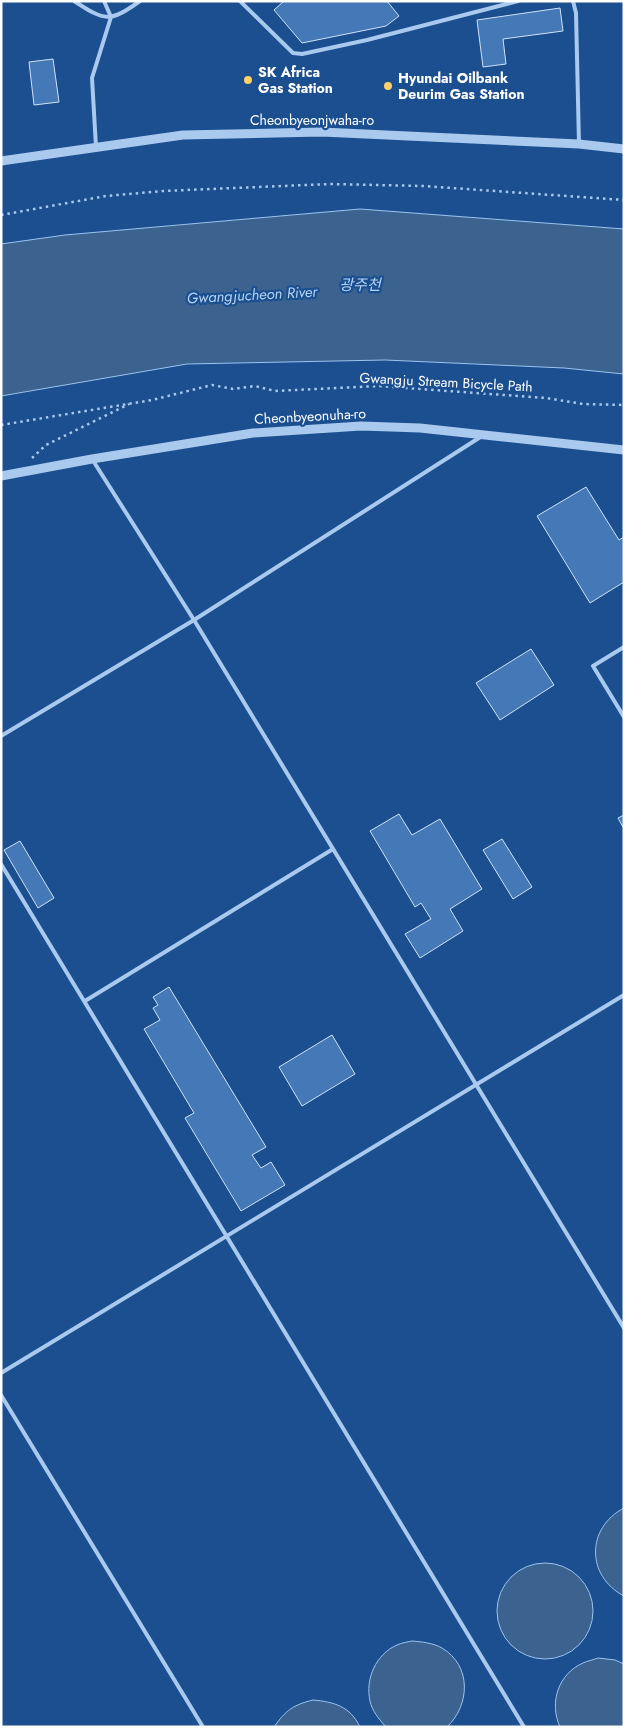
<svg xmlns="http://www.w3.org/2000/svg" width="625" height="1728" font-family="Jost,'Noto Sans KR',sans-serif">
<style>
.water{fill:#3c6290;stroke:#9cc4f0}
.building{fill:#4478b7;stroke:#cfe3fa}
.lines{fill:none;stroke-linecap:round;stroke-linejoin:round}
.path{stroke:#a9c9ee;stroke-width:2.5;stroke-dasharray:2.5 4;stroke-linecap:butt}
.service{stroke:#a9c9ee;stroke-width:4}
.tertiary{stroke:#a9c9ee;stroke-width:9}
.poi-dot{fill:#ffd166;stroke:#1b4f8f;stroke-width:2}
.labels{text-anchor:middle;stroke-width:4.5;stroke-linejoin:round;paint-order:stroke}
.poi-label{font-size:14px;font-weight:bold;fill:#fff;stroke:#1b4f8f;text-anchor:start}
.street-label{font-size:14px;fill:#fff;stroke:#1b4f8f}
.water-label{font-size:15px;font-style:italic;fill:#b5d3f5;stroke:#1b4f8f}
</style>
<rect width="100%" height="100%" fill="#1b4f8f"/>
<path class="water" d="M360 209 624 229V374L564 368 385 360 187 364 1 396V244L65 235Z
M624 1508V1596C586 1576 586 1528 624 1508Z
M497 1611a48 48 0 1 1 96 0a48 48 0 1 1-96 0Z
M412 1641C423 1642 433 1643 442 1648 472 1666 470 1705 447 1727H386C379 1719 372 1711 370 1701 365 1679 376 1654 397 1645 401 1643 407 1642 412 1641Z
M598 1658 615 1660 624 1664V1727H560C549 1703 558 1674 583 1663 587 1661 593 1660 598 1658Z
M313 1700C334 1702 350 1706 360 1727H274C286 1710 293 1705 313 1700Z"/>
<path class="building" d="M284 1H387L399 16 386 26 302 43 274 10Z
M560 8 563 31 503 39 506 64 483 67 477 20Z
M53 59 59 102 34 105 29 62Z
M586 487 619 540 624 537V582L590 603 537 516Z
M531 649 554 685 500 720 476 683Z
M399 814 412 835 440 819 482 889 450 909 463 931 420 958 405 934 431 919 421 903 415 907 370 831Z
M624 815V829L618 818Z
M502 839 532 887 513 899 483 850Z
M20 841 54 898 38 908 4 850Z
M169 987 266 1147 252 1155 261 1168 271 1162 285 1185 241 1211 185 1118 194 1113 144 1029 160 1020 153 1008 158 1005 153 997Z
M332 1035 355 1074 302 1106 279 1067Z"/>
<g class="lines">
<path class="path" d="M1 215 106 196 163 191 330 184 423 186 624 200
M1 425 152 400 212 385 233 389 255 386 275 391 378 386 546 398 583 404 624 405
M32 458 46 445 129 404"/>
<path class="service" d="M74 1C105 21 109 23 140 1
M240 1 293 53 302 54 367 40 518 1
M573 1 576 13 579 144
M96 147 92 78 111 17 104 1
M92 459 194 620 624 1328
M624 647 593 666 624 717
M1 736 194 620 482 436
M1 864 524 1727
M85 1001 333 849
M1 1373 624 995
M1 1395 203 1727"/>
<path class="tertiary" d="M1 161 183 135 322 132 579 144 624 149
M1 476 92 459 253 433 361 426 420 428 624 450"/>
</g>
<g class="poi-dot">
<circle cx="248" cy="80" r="5"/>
<circle cx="388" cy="86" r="5"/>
</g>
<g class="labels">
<g class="poi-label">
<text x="258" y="77">SK Africa<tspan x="258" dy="16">Gas Station</tspan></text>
<text x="398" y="83">Hyundai Oilbank<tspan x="398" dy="16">Deurim Gas Station</tspan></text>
</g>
<g class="street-label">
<text x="312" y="125">Cheonbyeonjwaha-ro</text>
<text transform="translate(446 382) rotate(3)" y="5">Gwangju Stream Bicycle Path</text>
<text transform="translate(310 416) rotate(-3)" y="5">Cheonbyeonuha-ro</text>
</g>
<g class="water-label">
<text x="360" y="290">광주천</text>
<text transform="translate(252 295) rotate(-3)" y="5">Gwangjucheon River</text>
</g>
</g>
<rect width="625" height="1728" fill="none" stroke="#ffffff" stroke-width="5"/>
</svg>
